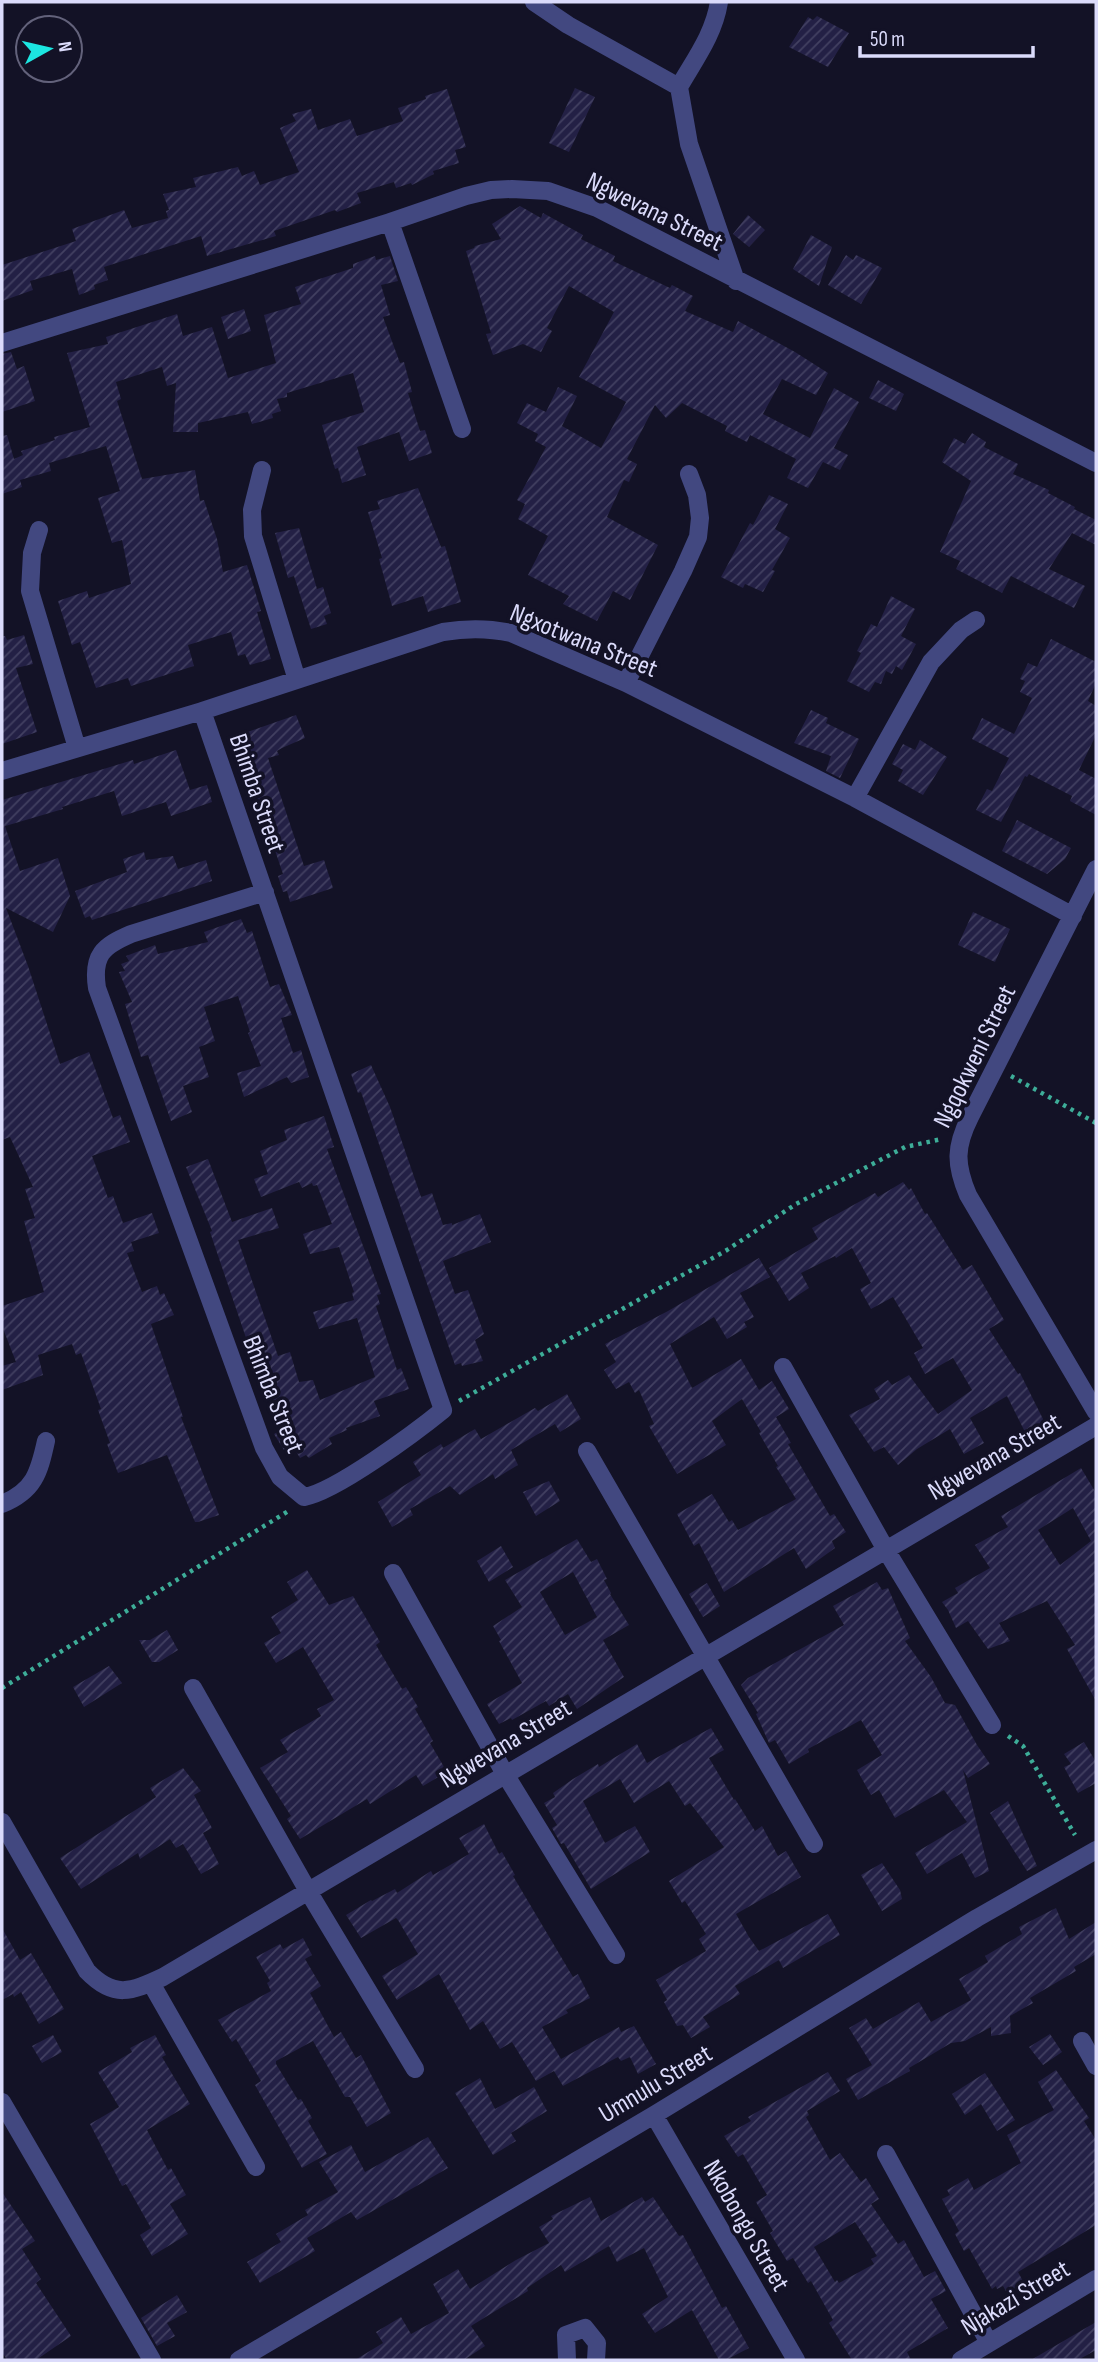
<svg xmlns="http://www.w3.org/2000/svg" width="1098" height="2362" font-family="'Sofia Sans Condensed',sans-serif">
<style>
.building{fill:url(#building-hatch);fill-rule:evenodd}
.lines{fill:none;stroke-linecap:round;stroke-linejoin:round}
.path{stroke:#3dad98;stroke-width:4.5;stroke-dasharray:3.5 5;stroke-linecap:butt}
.minor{stroke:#424880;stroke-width:18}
.labels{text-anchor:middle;stroke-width:7;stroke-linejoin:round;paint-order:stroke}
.street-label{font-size:26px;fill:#dbdbfb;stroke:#131226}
</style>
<defs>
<pattern id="building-hatch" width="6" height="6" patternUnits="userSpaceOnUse" patternTransform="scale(1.75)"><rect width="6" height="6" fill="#232045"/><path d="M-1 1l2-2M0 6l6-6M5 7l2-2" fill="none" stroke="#424061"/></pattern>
</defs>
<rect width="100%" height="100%" fill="#131226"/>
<path class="building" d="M817 16 849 33 828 67 789 47 808 17 813 20Z
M575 88 595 97 569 152 549 143Z
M447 89 466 147 455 150 459 163 433 171 434 174 412 185 411 183 396 188 394 182 357 193 361 203 337 212 335 210 274 231 276 236 207 256 201 236 104 267 108 280 94 285 95 289 79 295 72 269 30 281 33 290 2 301V265L76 241 72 229 124 210 132 228 168 218 166 211 169 210 163 194 196 187 193 178 238 167 242 176 254 171 260 185 299 172 280 128 296 121 292 114 311 109 318 130 350 119 357 136 403 121 398 108 426 99 425 96Z
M520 206 541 218 543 213 583 235 581 239 615 256 613 261 670 288 672 285 693 296 685 311 733 332 738 321 795 352 828 373 816 395 782 379 763 414 810 438 834 388 859 402 834 448 848 455 840 470 823 462 808 488 787 478 796 459 750 435 747 442 725 431 727 426 682 403 666 418 655 405 627 459 637 464 629 482 624 480 607 517 658 545 630 600 613 591 597 621 563 604 569 596 528 575 548 536 518 519 525 504 517 500 546 447 535 441 538 434 517 423 527 403 546 412 558 387 577 396 562 426 601 448 626 402 579 377 614 312 569 286 547 328 552 331 541 352 523 344 493 355 486 334 491 333 466 251 474 248 475 246 501 239 492 224Z
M748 215 765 230 749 247 733 234Z
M811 235 832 247 819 286 793 269Z
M846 255 853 260 856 255 882 268 861 304 828 285Z
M375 256 376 260 390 256 398 281 381 285 390 315 383 317 400 363 404 362 412 392 408 393 420 431 425 430 432 453 409 461 399 432 357 447 366 475 342 483 338 468 335 469 322 425 364 412 353 373 287 393V397L277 399 281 411 272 414 273 418 252 424 248 412 198 423V432H173L176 383 167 386 162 367 116 382 121 399 117 401 142 479 195 470 200 501 204 500 217 539 223 572 247 565 261 611 257 612 271 659 250 665 245 654 238 656 231 632 188 645 194 666 131 686 128 678 96 688 80 642 72 645 58 601 87 591 89 598 131 584 122 540 112 543 98 498 120 491 106 446 49 463 51 471 20 480 22 487 2 494V436L7 435 14 459 23 455 21 451 55 440 54 437 90 427 67 353 108 344 106 337 177 314 183 336 212 327 228 378 276 363 264 315 301 304 295 287 353 268V264Z
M244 309 251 331 228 339 221 317Z
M11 352 17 369 24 366 35 401 2 412V354Z
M878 380 904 394 896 411 869 398Z
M972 433 986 442 984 447 1018 464 1013 474 1049 490 1048 493 1075 507 1074 509 1096 520V545L1072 533 1049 569 1085 586 1074 608 1011 576 1002 593 956 569 960 561 940 552 971 481 942 462 954 438 965 444Z
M418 488 441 547 445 546 461 602 428 612 423 596 392 606 379 559 382 558 368 512 380 509 377 501Z
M769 495 788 504 775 529 790 538 772 570 775 571 763 592 745 584 743 588 721 577 750 523 753 525Z
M299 528 317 589 323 587 331 613 324 616 327 624 311 629 294 576 288 578 275 533Z
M891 596 915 609 901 636 916 644 902 670 896 666 892 674 886 671 881 684 875 682 869 692 847 681 861 653 857 651 871 624 877 627Z
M24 635 33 664 16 668 37 732 2 744V636H5L7 640Z
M1051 639 1096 662V683L1088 701 1096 706V735L1079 770 1096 779V815L1070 801 1072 796 1029 774 1027 777 1025 776 1001 822 976 810 987 789 992 791 1009 758 972 739 982 718 1014 734 1032 698 1020 692 1025 681 1020 679 1028 663 1037 667Z
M811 710 828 718 826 723 859 739 840 778 826 771 831 756 794 743Z
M296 715 305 738 282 748 277 751 279 755 268 758 304 866 324 860 333 888 290 902 287 891 283 892 278 876 283 874 236 736Z
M920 740 947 757 923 795 898 781 903 770 892 764 903 744 915 750Z
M176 750 190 790 207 785 212 802 171 816 166 802 122 816 114 791 62 807 63 809 2 827V800L133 760 134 764Z
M1017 820 1071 848 1065 859 1047 874 1002 851Z
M5 826 20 871 58 858 70 896 53 932 6 908 28 966 60 1064 89 1052 113 1118 120 1115 130 1142 92 1156 108 1198 113 1196 123 1223 152 1213 159 1233 131 1242 134 1251 127 1253 142 1292 157 1286 160 1295 164 1293 174 1315 151 1324 183 1417H181L219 1515 198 1522H195L167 1455 118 1473 107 1444 110 1443 98 1410 101 1409 81 1353 76 1355 72 1344 38 1355 43 1375 2 1390V1366L16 1362 2 1326V1306L44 1292 24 1221 35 1218 25 1189 33 1187 10 1137 2 1140V827Z
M144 852 146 860 173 856 178 869 206 860 212 881 92 920 90 916 85 918 75 891 127 872 123 859Z
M973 912 1010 929 995 962 958 945Z
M241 919 247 933 252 931 270 987 279 984 292 1015 281 1018 293 1053 301 1050 309 1077 291 1083 287 1077 244 1097 237 1073 261 1066 248 1033 250 1032 238 996 204 1007 215 1041 199 1047 209 1077 183 1086 192 1112 171 1121 148 1055 141 1057 125 1004 132 1002 119 972 125 971 121 964 129 961 126 956 155 945 158 954 208 942 204 932Z
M371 1065 390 1107 421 1197 432 1193 443 1225 452 1223V1225L480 1214 491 1242 443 1261 455 1294 468 1290 484 1334 475 1340 483 1361 462 1366 461 1363 455 1365 361 1092 358 1093 351 1074Z
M324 1116 334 1147 327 1149 381 1294 377 1295 380 1304 376 1306 397 1370 401 1368 409 1389 374 1401 380 1416 346 1428 347 1430 329 1438 332 1444 309 1458 306 1455 300 1458 292 1445 284 1450 274 1434 281 1430 261 1382 210 1232 212 1231 186 1167 208 1159 232 1222 272 1208 279 1228 238 1240 278 1356 290 1352 299 1382 313 1380 320 1400 375 1377 357 1318 319 1329 313 1312 354 1300 352 1293 354 1292 339 1247 310 1254 303 1234 332 1224 317 1185 313 1186 312 1183 302 1188 299 1182 261 1197 254 1179 268 1174 260 1151 287 1140 284 1130Z
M903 1182 909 1190 911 1188 925 1214 927 1213 963 1270 972 1265 1004 1320 989 1329 1018 1374 1020 1373 1045 1423 1025 1432 1007 1396 970 1418 984 1443 964 1454 950 1429 917 1449 898 1465 884 1447 874 1452 849 1415 880 1399 874 1389 888 1380 892 1385 909 1375 938 1414 972 1390 953 1358 925 1374 914 1353 923 1348 893 1297 871 1309 860 1289 871 1283 852 1248 836 1258 835 1256 801 1273 809 1288 789 1301 769 1268 818 1239 812 1228 875 1193 878 1197Z
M759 1258 770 1277 740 1293 754 1317 744 1322 747 1327 727 1339 714 1317 670 1344 692 1388 741 1359 759 1390 772 1381 789 1409 776 1417 791 1443 788 1444 830 1516 834 1514 846 1532 832 1541 835 1548 806 1569 794 1548 724 1592 699 1543 694 1546 677 1514 712 1494 729 1522 732 1520 738 1530 796 1499 776 1467 778 1466 759 1433 761 1432 742 1399 712 1421 726 1445 677 1474 649 1426 654 1424 639 1390 635 1393 629 1382 616 1389 604 1370 616 1362 605 1344 668 1311Z
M567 1394 581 1419 560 1432 555 1424 511 1450 518 1465 495 1479 493 1474 460 1495 450 1486 410 1509 413 1515 392 1527 378 1502 421 1475 413 1462 441 1444 443 1448 475 1429 481 1439 535 1408 538 1411Z
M1081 1468 1096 1493V1701L1067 1649 1075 1645 1047 1601 999 1623 1010 1641 988 1649 968 1621 956 1628 948 1610 942 1602 958 1593 955 1588 990 1568 975 1545 1008 1527 1001 1516ZM1073 1508 1091 1541 1060 1565 1038 1530Z
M549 1481 560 1501 536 1516 523 1492Z
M577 1539 591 1562 597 1559 607 1579 604 1580 611 1593 610 1594 629 1625 603 1640 624 1677 577 1709 568 1694 549 1706 546 1701 512 1720 511 1718 499 1724 487 1704 522 1683 499 1641 501 1640 493 1626 522 1607 505 1580ZM573 1572 597 1617 565 1635 540 1592Z
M501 1546 513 1567 489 1582 477 1561Z
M307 1570 329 1605 353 1596 380 1642 376 1645 402 1689 406 1687 418 1707 415 1709 433 1741 430 1743 447 1772 423 1786 416 1775 370 1804 367 1799 300 1839 287 1819 291 1816 260 1768 288 1752 280 1740 321 1716 317 1709 334 1700 303 1647 276 1663 264 1643 281 1633 271 1617 298 1600 287 1582Z
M877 1582 882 1590 888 1588 910 1638 905 1641 931 1677 945 1703 955 1705 977 1745 990 1764 968 1778 963 1770 989 1871 975 1878 962 1853 927 1874 915 1853 967 1822 944 1790 895 1818 879 1790 871 1795 857 1770 882 1755 861 1720 808 1749 809 1752 789 1764 775 1740 769 1743 756 1714 758 1713 741 1685 748 1678 844 1625 833 1606Z
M707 1583 720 1606 703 1617 689 1594Z
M167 1630 178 1650 159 1662H152L139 1640H150Z
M109 1666 122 1683 84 1707 73 1687Z
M711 1728 724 1750 709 1758 734 1800 735 1799 755 1831 762 1826 778 1856 786 1851 801 1877 736 1914 749 1937 759 1951 828 1914 840 1935 783 1968 779 1960 735 1986 740 1994 703 2017 710 2027 691 2038 683 2025 677 2026 664 2002 667 2000 656 1980 706 1951 699 1939 706 1934 685 1901 682 1903 669 1881 724 1847 690 1803 685 1806 669 1781 634 1803 620 1779 583 1801 605 1843 635 1826 650 1852 591 1889 564 1843 561 1844 552 1828 557 1825 544 1803 555 1797 553 1793 573 1779 598 1764 599 1767 637 1744 647 1763Z
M1084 1742 1096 1762V1783L1078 1793 1064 1767 1071 1764 1064 1754Z
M183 1768 201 1791 194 1795 212 1828 203 1833 219 1864 201 1874 183 1844 176 1848 170 1839 140 1859 138 1853 81 1889 60 1858 156 1797 150 1788Z
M1008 1801 1037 1866 1027 1871 990 1813Z
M484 1824 499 1854 502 1852 515 1875 513 1876 573 1977 578 1974 590 1998 566 2010 568 2013 542 2027 561 2059 619 2027 621 2032 634 2026 656 2064 638 2074 630 2057 621 2061 618 2057 563 2086 554 2071 536 2081 512 2042 500 2049 483 2021 470 2030 439 1974 397 2000 382 1976 418 1954 398 1920 396 1918 361 1938 346 1915 371 1900 372 1901 395 1889 397 1893 431 1871 433 1875 469 1854 459 1838Z
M882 1863 900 1890 902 1899 882 1911 861 1875Z
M1056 1908 1069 1939 1096 1922V1954L1074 1967 1076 1971 1030 1998 1033 2003 1010 2016 1011 2033 991 2036V2027L965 2041 951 2043 909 2068 910 2071 858 2100 846 2079 872 2065 849 2028 866 2018 873 2029 919 2002 931 2022 971 2000 959 1979 988 1962 985 1956 1022 1934 1019 1927Z
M2 1928 20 1960 31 1953 64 2009 39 2024 21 1992 14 1997 13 1994 2 2000Z
M303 1938 312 1955 305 1959 321 1986 310 1993 334 2037 341 2032 356 2058 361 2055 391 2113 367 2127 350 2097H345L313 2041 276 2061V2064L298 2100 301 2099 312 2118 308 2121 327 2154 302 2168 255 2085 261 2081 236 2039 232 2042 218 2020 271 1991 267 1983 270 1981 256 1957 280 1944 283 1949Z
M1050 2034 1062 2052 1043 2065 1029 2047Z
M53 2035 62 2052 42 2063 32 2046Z
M155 2035 166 2055 162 2057 190 2104 147 2130 168 2170 171 2168 186 2195 170 2204 188 2234 152 2256 140 2235 151 2228 126 2184 122 2186 90 2124 119 2107 98 2072 132 2052 130 2048Z
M1056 2070 1089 2118 1084 2121 1096 2140V2225L1018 2272 1024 2283 1007 2293 1003 2286 997 2289 996 2286 992 2289 969 2248 964 2251 955 2234 959 2231 942 2199 950 2195 947 2190 968 2178 974 2190 1021 2163 1007 2135 1054 2110 1038 2082Z
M828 2072 840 2091 807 2111 809 2115 806 2117 830 2160 840 2153 861 2182 866 2178 879 2199 871 2204 898 2244 904 2240 924 2277 935 2271 946 2291 931 2299 948 2328 907 2352 911 2360H852L829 2323 833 2320 811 2281 808 2283 793 2258 787 2261 770 2233 773 2231 756 2202 767 2195 743 2154 738 2157 724 2136 751 2121 748 2117ZM855 2222 877 2256 871 2259 874 2264 839 2283 837 2280 835 2282 814 2247Z
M985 2073 1015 2120 997 2131 981 2104 965 2115 952 2094Z
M480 2078 495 2109 534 2087 547 2111 511 2133 516 2141 493 2155 455 2093Z
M428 2137 448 2168 357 2220 351 2212 307 2238 315 2251 260 2283 247 2262 281 2242 276 2234 308 2215 305 2210 338 2192 319 2162 351 2145 365 2172Z
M2 2192 35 2241 22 2249 41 2279 36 2283 71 2336 36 2360H7L2 2352Z
M590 2197 601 2221 642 2197 645 2202 653 2197 679 2236 683 2235 722 2308 726 2306 749 2348 726 2360H719L692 2310 655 2333 642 2314 668 2297 644 2248 617 2262 609 2246 565 2272 561 2265 527 2288 528 2291 471 2326 485 2346 464 2360H355L383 2343 376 2332 401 2317 411 2334 449 2313 433 2284 458 2269 470 2289 516 2260 549 2243 539 2227 553 2219 551 2216Z
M177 2295 187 2312 167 2323 175 2336 157 2346 141 2318Z
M1096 2322V2350L1078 2360H1031Z"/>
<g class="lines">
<path class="path" d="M1011 1076 1096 1123
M459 1401 727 1250 796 1204 905 1147 942 1139
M2 1688 290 1510
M1008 1736 1023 1746 1075 1835"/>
<path class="minor" d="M534 2 568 25 679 87 689 144 736 281
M679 87C695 59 714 34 719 2
M390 222 462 429
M2 343 390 222 466 196 491 190 512 189 548 191 597 208 1096 463
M262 470 252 510 253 536 297 680
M39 530 32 553 30 591 77 748
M626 683 683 571 698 537 700 518 697 495 689 474
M202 711 443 1410C416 1432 335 1492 304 1497L280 1477 264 1448 97 988C92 955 103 946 131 934L265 892
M2 771 202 711 443 632C467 628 488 628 511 633L626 683 855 798 1073 916
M855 798 931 662 961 630 976 620
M1096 869 970 1117C955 1147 955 1164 968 1195L1096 1412
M783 1367 886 1550 992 1725
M587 1451 814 1844
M2 1504C34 1491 39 1473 46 1441
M393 1573 505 1774 616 1955
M193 1688 308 1891 415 2069
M2 1822 87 1971C114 1999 131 1992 163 1977L1096 1426
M151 1983 256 2167
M1082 2041 1096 2066
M2 2102 152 2360
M654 2115 796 2360
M886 2154 989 2343
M239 2360 654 2115 977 1918 1096 1850
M567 2360 566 2335 585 2328 597 2343 596 2360
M961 2360 1096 2279"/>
</g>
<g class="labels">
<g class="street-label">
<text transform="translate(655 211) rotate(26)" y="9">Ngwevana Street</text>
<text transform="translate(584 640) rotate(22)" y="9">Ngxotwana Street</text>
<text transform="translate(258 793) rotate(71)" y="9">Bhimba Street</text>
<text transform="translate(974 1056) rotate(-64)" y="9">Ngqokweni Street</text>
<text transform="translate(274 1394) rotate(68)" y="9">Bhimba Street</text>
<text transform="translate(994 1456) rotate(-30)" y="9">Ngwevana Street</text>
<text transform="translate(505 1743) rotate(-31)" y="9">Ngwevana Street</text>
<text transform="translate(655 2083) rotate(-31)" y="9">Umnulu Street</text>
<text transform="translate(747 2225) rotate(60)" y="9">Nkobongo Street</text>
<text transform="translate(1015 2297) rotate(-31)" y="9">Njakazi Street</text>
</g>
</g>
<rect width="1098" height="2362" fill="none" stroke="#dbdbfb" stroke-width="7"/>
<g transform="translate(49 49) rotate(82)"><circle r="33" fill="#131226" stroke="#63627b" stroke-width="2"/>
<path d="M0-5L12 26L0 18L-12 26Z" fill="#1ce6e1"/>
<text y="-10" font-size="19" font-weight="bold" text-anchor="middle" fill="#dbdbfb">N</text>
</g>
<path d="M860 46v10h173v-10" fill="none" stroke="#dbdbfb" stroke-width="3.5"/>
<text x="870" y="46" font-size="21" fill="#dbdbfb" stroke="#131226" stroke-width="5" paint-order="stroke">50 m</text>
</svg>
